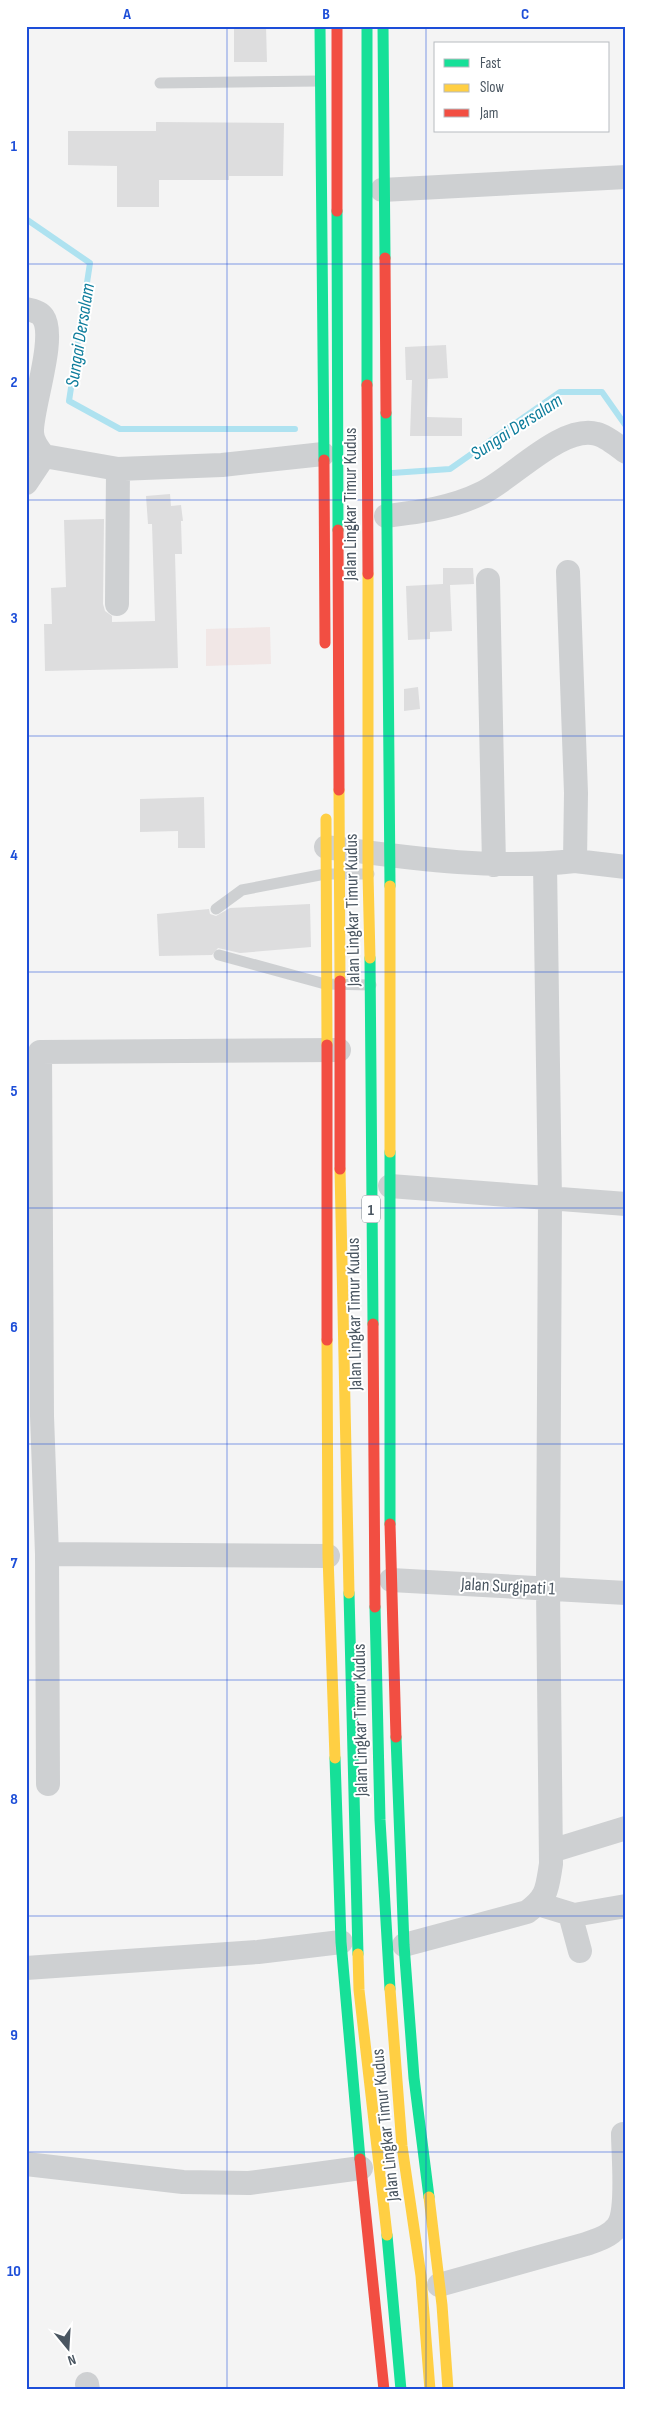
<svg xmlns="http://www.w3.org/2000/svg" width="652" height="2416" font-family="'Sofia Sans Condensed',sans-serif">
<style>
.medical{fill:#f1e7e6}
.lines{fill:none;stroke-linecap:round;stroke-linejoin:round}
.stream{stroke:#aee2f0;stroke-width:6}
.building{fill:#ddddde}
.lane{stroke:#ced0d2;stroke-width:11}
.street{stroke:#ced0d2;stroke-width:24}
.fast{stroke:#16e098;stroke-width:11}
.slow{stroke:#ffcf43;stroke-width:11}
.jam{stroke:#f24e42;stroke-width:11}
.grid{fill:none;stroke:#1d4ed8;stroke-width:1;stroke-opacity:0.55}
.labels{text-anchor:middle;stroke-width:4;stroke-linejoin:round;paint-order:stroke}
.shield{fill:#fff;stroke:#808990;stroke-width:1}
.shield-label{font-size:16px;font-weight:bold;fill:#4a5661}
.street-label{font-size:18px;fill:#4a5661;stroke:#fff}
.water-label{font-size:19px;font-style:italic;fill:#0c7c9b;stroke:#fff}
.neatline{fill:none;stroke:#1d4ed8;stroke-width:2}
.grid-label{font-size:16px;text-anchor:middle;font-weight:bold;fill:#1d4ed8}
</style>
<rect width="100%" height="100%" fill="#f4f4f4"/>
<path class="medical" d="M270 627 271 664 206 666V629Z"/>
<g class="lines">
<path class="stream" d="M26 219 90 263 69 401 120 429H295
M392 473 450 469 560 392H602L626 426"/>
</g>
<path class="building" d="M234 26H266L267 62H234Z
M156 122 284 123 283 176H229V180H159V207H117V166L68 165V131H156Z
M446 345 448 378 428 379 427 417 462 418V436H410L412 380H406L405 347Z
M170 494 171 506 181 505 183 521H181L182 554H175L178 668 45 671 44 624H52L51 588 66 587 64 520 104 519 103 604 105 611 112 616V622L155 621 152 524H148L146 496Z
M443 568H473L474 584 450 585 452 631 430 632V639L408 640 406 586 443 584Z
M418 687 420 709 404 711V689Z
M204 797 205 848H178V831L140 832V799Z
M310 904 311 947 240 953 218 948 212 955 159 956 157 914 209 909 210 914 216 916 230 908Z"/>
<g class="lines">
<path class="lane" d="M160 83 319 81
M216 909 242 890 325 874H369
M219 955 325 984 371 985"/>
<path class="street" d="M382 190 626 177
M26 309C32 310 40 312 43 317 57 337 31 409 32 432 32 441 38 449 44 456L118 469 222 465 323 454
M26 483 44 456
M386 516C419 512 452 508 482 493 513 478 562 424 597 434 606 436 618 446 626 452
M488 580 494 865
M117 604 118 469
M326 847C410 858 490 870 575 861L576 793 568 572
M575 861 626 867
M390 1186 626 1204
M47 1554 42 1416 40 1052 339 1050
M391 1580 626 1593
M48 1784 47 1554 328 1556
M551 1851 626 1828
M538 1904 574 1915 626 1906
M570 1914 580 1951
M404 1945 527 1912C548 1897 547 1888 551 1864L548 1588 550 1199 545 864
M26 1968 258 1952 341 1942
M26 2164 183 2182 249 2183 361 2168
M439 2285 586 2244C597 2240 609 2237 617 2227 629 2213 623 2154 623 2134
M87 2384 88 2390"/>
<path class="fast" d="M320 26 324 460
M367 26V385
M383 26 385 258
M337 211 338 530
M386 413 390 886
M370 958 373 1324
M390 1152V1524
M349 1593 358 1954
M375 1607 380 1820 390 1989
M396 1737 404 1945 414 2078 429 2197
M335 1758 341 1942 360 2159
M387 2235 401 2390"/>
<path class="slow" d="M368 574V874L370 958
M339 790 340 981
M326 819 327 1045
M390 886V1152
M340 1169 349 1593
M327 1340 328 1556 335 1758
M358 1954 359 1990 387 2235
M390 1989 402 2146 421 2276 430 2390
M429 2197 442 2305 448 2390"/>
<path class="jam" d="M337 26V211
M385 258 386 413
M367 385 368 574
M324 460 325 643
M338 530 339 790
M340 981V1169
M327 1045V1340
M373 1324 375 1607
M390 1524 396 1737
M360 2159 384 2390"/>
</g>
<path class="grid" d="M227 26V2390M426 26V2390M26 264H626M26 500H626M26 736H626M26 972H626M26 1208H626M26 1444H626M26 1680H626M26 1916H626M26 2152H626"/>
<g class="labels">
<rect class="shield" x="362" y="1195.5" width="18" height="27" rx="4"/>
<g class="shield-label">
<text x="371" y="1215">1</text>
</g>
<g class="street-label">
<text transform="translate(350 504) rotate(-90)" y="6">Jalan Lingkar Timur Kudus</text>
<text transform="translate(352 910) rotate(-91)" y="6">Jalan Lingkar Timur Kudus</text>
<text transform="translate(354 1314) rotate(-91)" y="6">Jalan Lingkar Timur Kudus</text>
<text transform="translate(508 1586) rotate(3)" y="6">Jalan Surgipati 1</text>
<text transform="translate(360 1720) rotate(-91)" y="6">Jalan Lingkar Timur Kudus</text>
<text transform="translate(385 2125) rotate(-96)" y="6">Jalan Lingkar Timur Kudus</text>
</g>
<g class="water-label">
<text transform="translate(79 335) rotate(-81)" y="7">Sungai Dersalam</text>
<text transform="translate(516 426) rotate(-33)" y="7">Sungai Dersalam</text>
</g>
</g>
<rect width="652" height="2416" fill="none" stroke="#ffffff" stroke-width="55"/>
<rect x="434" y="42" width="175" height="90" fill="#ffffff" stroke="#b7bbc0"/>
<rect x="444" y="59" width="25" height="8" fill="#16e098" stroke="#b7bbc0"/>
<text x="480" y="68" font-size="15" fill="#4a5661">Fast</text>
<rect x="444" y="84" width="25" height="8" fill="#ffcf43" stroke="#b7bbc0"/>
<text x="480" y="92" font-size="15" fill="#4a5661">Slow</text>
<rect x="444" y="109" width="25" height="8" fill="#f24e42" stroke="#b7bbc0"/>
<text x="480" y="118" font-size="15" fill="#4a5661">Jam</text>
<g transform="translate(68 2348) rotate(162)" stroke="#ffffff" stroke-width="4" paint-order="stroke">
<path d="M0-4L9 19L0 12L-9 19Z" fill="#4a5661"/>
<text y="-8" font-size="14" font-weight="bold" text-anchor="middle" fill="#4a5661">N</text>
</g>
<rect x="28" y="28" width="596" height="2360" class="neatline"/>
<g class="grid-label">
<text x="127" y="19">A</text>
<text x="326" y="19">B</text>
<text x="525" y="19">C</text>
<text x="14" y="151">1</text>
<text x="14" y="387">2</text>
<text x="14" y="623">3</text>
<text x="14" y="860">4</text>
<text x="14" y="1096">5</text>
<text x="14" y="1332">6</text>
<text x="14" y="1568">7</text>
<text x="14" y="1804">8</text>
<text x="14" y="2040">9</text>
<text x="14" y="2276">10</text>
</g>
</svg>
